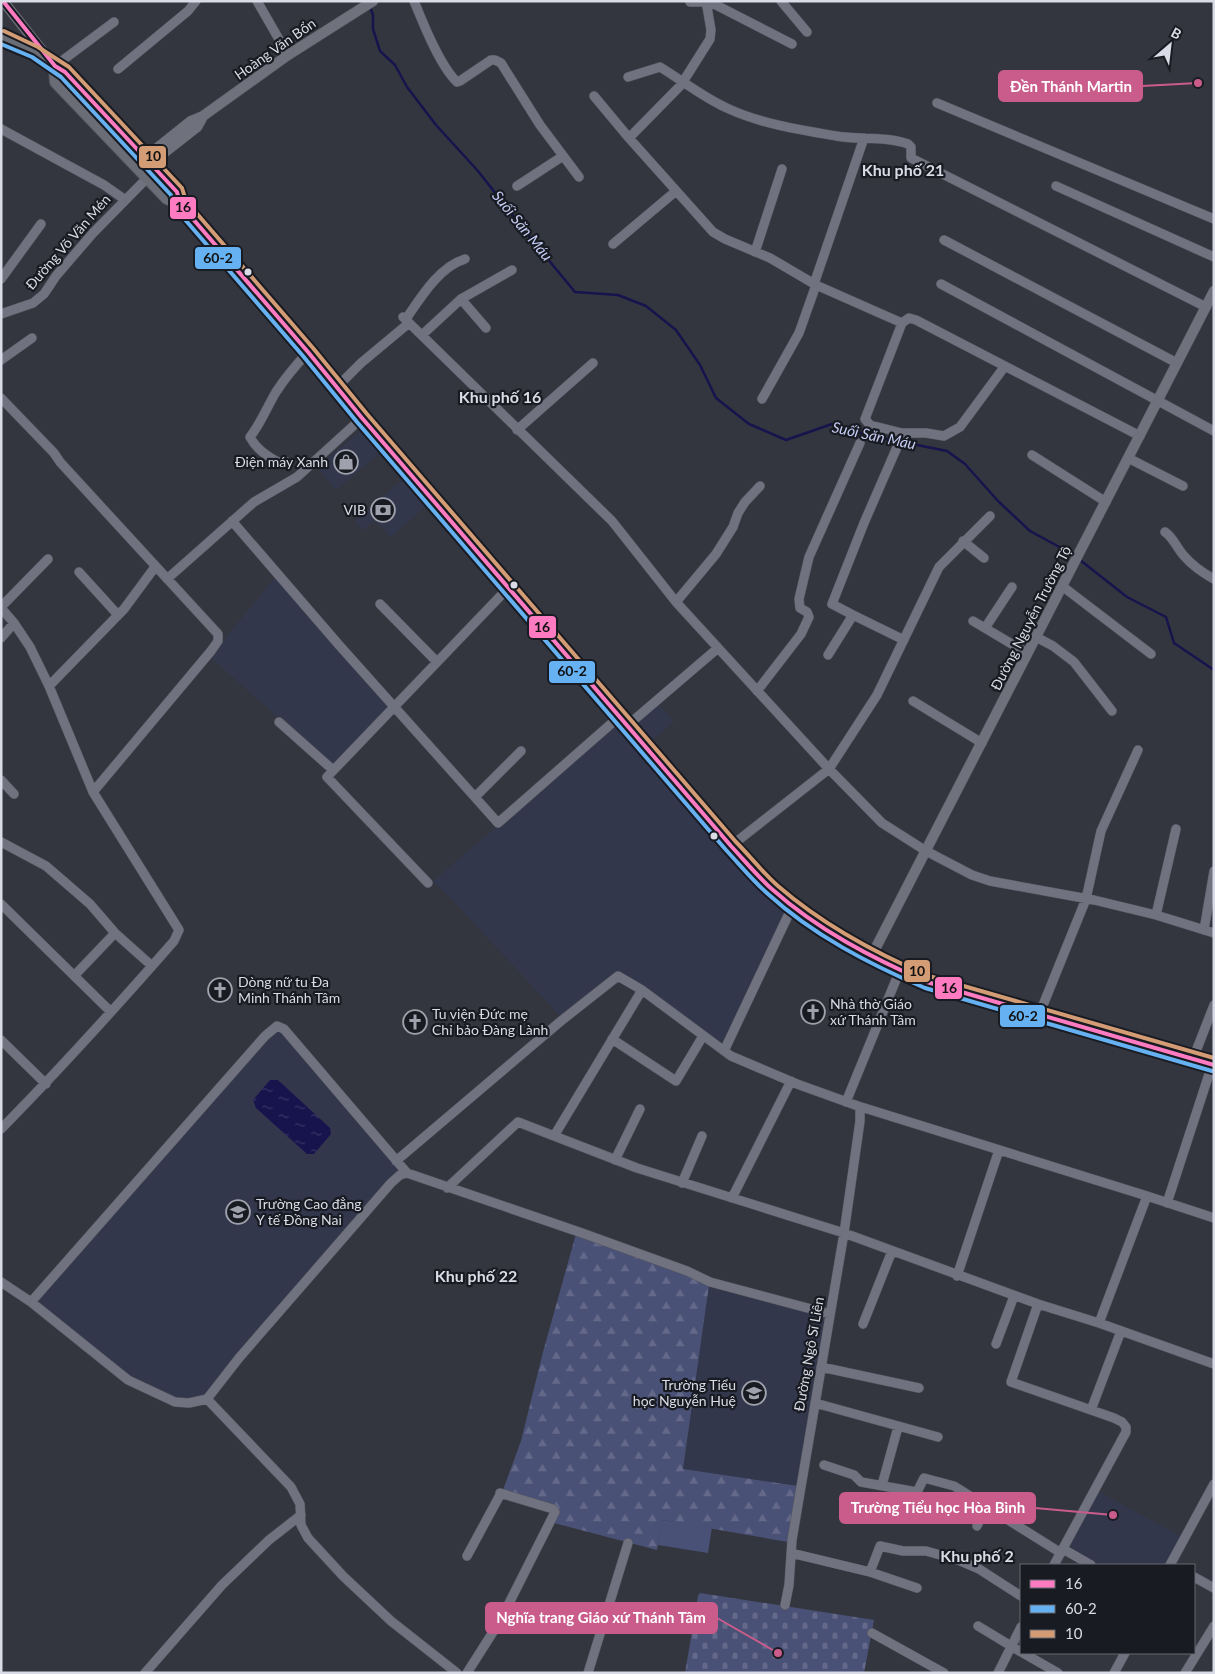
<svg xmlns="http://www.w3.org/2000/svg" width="1215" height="1674" font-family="Lato,sans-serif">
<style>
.built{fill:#33374c}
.forest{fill:url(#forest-firs)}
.cemetery{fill:url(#cemetery-stones)}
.pitch{fill:#4a5176}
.water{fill:url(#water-ripples)}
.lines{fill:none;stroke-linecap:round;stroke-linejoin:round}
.stream{stroke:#17134d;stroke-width:2.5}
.minor-casing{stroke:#53555c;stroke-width:10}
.major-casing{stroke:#53555c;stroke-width:11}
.highway-casing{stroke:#53555c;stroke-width:14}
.minor{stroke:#707280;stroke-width:9}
.major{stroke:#6f717d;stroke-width:10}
.highway{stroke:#6a6c76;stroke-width:12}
.bus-1-casing{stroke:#191b22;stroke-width:8}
.bus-2-casing{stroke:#191b22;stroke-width:8}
.bus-3-casing{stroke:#191b22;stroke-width:8}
.bus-1{stroke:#fe7ac1;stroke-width:4}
.bus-2{stroke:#66b1f2;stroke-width:4}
.bus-3{stroke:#d39c74;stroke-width:4}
.bus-dot{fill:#d9dbe6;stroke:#191b22;stroke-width:2}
.labels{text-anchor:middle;stroke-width:4.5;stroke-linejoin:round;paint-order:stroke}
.street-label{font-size:14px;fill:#d9dbe6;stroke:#191b22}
.poi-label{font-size:14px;fill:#d9dbe6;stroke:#191b22;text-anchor:start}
.water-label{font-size:15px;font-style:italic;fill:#c5cdf5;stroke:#191b22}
.quarter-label{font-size:16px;font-weight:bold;fill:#d9dbe6;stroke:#191b22}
.leader{fill:none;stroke:#ca5c8c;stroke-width:2}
.callout-dot{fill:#ca5c8c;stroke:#191b22;stroke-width:2}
.callout{fill:#ca5c8c;stroke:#ca5c8c;stroke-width:2}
.callout-label{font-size:15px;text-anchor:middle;font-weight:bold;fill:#fff}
.line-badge{stroke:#191b22;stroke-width:2}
.pale-badge-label{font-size:14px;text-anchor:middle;font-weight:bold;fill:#111}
</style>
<defs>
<pattern id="forest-firs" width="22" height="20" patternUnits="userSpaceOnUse" patternTransform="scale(1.25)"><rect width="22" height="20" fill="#4a5176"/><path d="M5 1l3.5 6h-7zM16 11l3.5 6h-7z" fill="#64698a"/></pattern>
<pattern id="cemetery-stones" width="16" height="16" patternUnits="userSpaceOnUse" patternTransform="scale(1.25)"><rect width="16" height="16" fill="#4a5176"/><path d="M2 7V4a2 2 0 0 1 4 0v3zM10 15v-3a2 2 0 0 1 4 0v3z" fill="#64698a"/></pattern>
<pattern id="water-ripples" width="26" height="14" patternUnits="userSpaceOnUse" patternTransform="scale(1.25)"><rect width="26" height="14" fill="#17134d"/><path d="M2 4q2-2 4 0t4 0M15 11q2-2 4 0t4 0" fill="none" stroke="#383567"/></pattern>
</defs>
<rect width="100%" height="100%" fill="#34363f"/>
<path class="built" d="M364 428 383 450 336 490 317 467Z
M406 476 429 503 391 537 375 520 363 530 355 521Z
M276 576 391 707 333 766 210 657Z
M658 703 674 721 650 743 633 725Z
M618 722 788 908 723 1047 618 973 561 1017 443 890 432 882Z
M277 1029 283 1032 402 1172 205 1396 189 1401 176 1399 130 1377 35 1302Z
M709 1285 827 1316 798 1486 683 1469Z
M1098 1491 1182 1537 1167 1565H1097L1067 1548Z"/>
<path class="forest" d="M576 1234 686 1274 709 1285 683 1469 798 1486 788 1542 662 1520 657 1550 554 1523 558 1511 503 1490 521 1441 543 1352Z"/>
<path class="cemetery" d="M700 1593 874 1620 864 1673H685L698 1596Z"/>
<path class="pitch" d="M661 1520 712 1527 708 1553 658 1545Z"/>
<path class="water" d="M270 1080H278L330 1128 331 1134 314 1154H307L256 1108 253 1100Z"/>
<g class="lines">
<path class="stream" d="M370 7 373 15V29L380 51 395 65 407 87 436 125 478 171 532 240 575 292 618 295 646 306 676 330 700 365 716 398 749 424 786 440 832 424 870 436 896 441
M902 442 947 451 965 464 998 501 1030 531 1074 555
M1080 560 1127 597 1166 617 1174 643 1214 670"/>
<g class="minor-casing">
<path id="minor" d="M257 1 288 55
M414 1C423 23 440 66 457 82L460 81 491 60H495L501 63 540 125 579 177
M781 1 807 32
M690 2H706L716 5 792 44
M55 66 114 22
M118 69 188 11 196 1
M628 77 660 67C683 81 704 98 729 109 762 124 800 130 836 136 859 140 886 136 908 144L911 147V158L1206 307
M594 96 629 138 713 232 725 239 770 258 816 285 902 323 909 318 916 320 1140 436
M937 103 1214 219
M1 129 104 185 124 199
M629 138 681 85 710 39 711 30 706 1
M517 186 563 156
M1056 186 1214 257
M944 240 1177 363
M613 244 676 191
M755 252 782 169
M1 279 41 224
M814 284 864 138
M941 284 1214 431
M461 299 486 328
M1 314 33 303 44 294 56 276 93 233 152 173
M403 317 612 521 676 602 829 769 882 823 926 851 972 875 990 881 1094 900 1156 915 1214 933
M406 319C421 297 439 267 465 259
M422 335 461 299 512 270
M1 360 32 338
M337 387 361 363 409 323
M1 398 54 453 60 462 218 634V641L211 651 93 792
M762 399 799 333 816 285
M517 430 593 363
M902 433H926L944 436 960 427 1005 366
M1032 455 1106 502
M1128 458 1183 486
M285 461 280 463C268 457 256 449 250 437 261 423 267 407 276 392 285 378 296 365 308 352
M232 521 339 645 498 823 620 716
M1165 532C1174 538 1177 549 1185 557 1193 566 1203 573 1214 579
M963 541 984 558
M79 572 118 615
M167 579 254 502 297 477 362 418
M1062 586 1151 654
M676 602 716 554 733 527 738 513 745 502 760 486
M380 604 437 662
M1 607 48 559
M1 608 14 623 30 647 49 686 93 792 179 930 174 941C118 1005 61 1068 1 1129
M853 615 904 640
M973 621 1027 653
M985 628 1012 587
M1036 637 1053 646 1074 662 1112 711
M1 638 14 623
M828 655 853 615 832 604 864 523 901 438 902 433 870 425 865 419 902 323
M49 686 124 609 155 567
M757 691 801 634 809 617 807 612 800 608 799 599 809 557 860 443
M913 701 982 743
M279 722 333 770
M628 725 718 648
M1 780 14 794
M475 797 521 751
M1 842 46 866 90 904 115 933 152 966
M731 846 829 769 877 695 939 567 990 516
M428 883 327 777 509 587
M1 904 111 1012
M1156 915 1176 829
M1204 930 1214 871
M74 976 115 933
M1039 1015 1086 899 1101 831 1138 750
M612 1039 676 1081 703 1036
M1 1040 46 1084
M724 1051 793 905
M1193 1059 1214 1005
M846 1102 900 970
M554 1136 642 990
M615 1160 640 1109
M396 1161 561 1021 618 976 642 990 731 1056 797 1084 858 1106 1147 1196 1214 1218
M682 1183 702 1136
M447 1188 518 1122 637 1168 844 1233 1038 1304 1099 1323 1214 1364
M732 1198 791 1081
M1167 1203 1212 1065
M957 1276 999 1150
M1 1282 31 1302 128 1380 175 1402 189 1403 207 1399 239 1358 391 1183 400 1175 407 1173
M31 1302 265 1036 277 1026 284 1029 407 1173 582 1233 687 1271 710 1282 830 1314
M1038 1304 1011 1382 1114 1418 1122 1422 1126 1427V1432L1054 1565
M1099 1323 1147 1196
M863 1324 892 1251
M996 1344 1014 1296
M821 1367 919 1388
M207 1399 291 1487 300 1504 301 1525 308 1538 343 1576 391 1621 457 1673
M815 1403 938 1437
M1091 1410 1121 1331
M824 1465 854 1475 861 1482 917 1492 924 1478 954 1486 1061 1553
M882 1485 898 1427
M977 1526 986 1506
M1063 1549 1091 1565
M791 1553 870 1572 917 1588
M467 1556 500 1495
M1170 1565 1214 1484
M870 1572 880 1546 903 1551H926L958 1560 979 1569 1021 1596
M1194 1577 1214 1588
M785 1605 789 1585 792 1540 844 1233 860 1121V1107
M978 1626 1021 1652
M872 1633 944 1673
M1023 1653 1058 1673
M145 1673 222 1585 269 1540 301 1515
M467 1673 500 1621 555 1512 553 1509 500 1493
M588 1673 628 1543
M998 1673 1021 1627
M1114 1673 1125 1653
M1185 1673 1214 1626"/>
</g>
<g class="major-casing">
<path id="major" d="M3 1 48 58
M146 157 191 121 203 116 288 55 373 1
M151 163 197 127 203 116
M871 957 1214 291"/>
</g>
<g class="highway-casing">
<path id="highway" d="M1 37 35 52 55 66 65 72 177 192 180 204
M55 66 56 82 167 198 180 204 308 352 362 418 731 846C745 860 758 876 773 890 816 928 874 960 927 982L1214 1065"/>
</g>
<use href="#minor" class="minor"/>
<use href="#major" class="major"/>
<use href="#highway" class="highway"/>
<g class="bus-1-casing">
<path id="bus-1" d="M3 1 55 66 65 72 177 192 180 204 308 352 362 418 731 846C745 861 758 877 773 890 818 930 872 958 927 982L1214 1065"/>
</g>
<g class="bus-2-casing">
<path id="bus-2" d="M1 44 32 57 61 77 171 195 175 208 303 356 357 422 726 850C740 865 753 881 768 894 813 935 869 964 925 988L1212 1071"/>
</g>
<g class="bus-3-casing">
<path id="bus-3" d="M4 31 38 47 69 67 182 188 186 201 313 348 367 414 736 842C750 856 763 873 778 886 823 925 875 953 929 976L1214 1058"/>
</g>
<use href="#bus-1" class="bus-1"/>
<use href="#bus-2" class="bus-2"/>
<use href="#bus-3" class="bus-3"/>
</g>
<defs>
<g id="shop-ring" transform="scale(1.25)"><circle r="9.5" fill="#191b22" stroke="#9fa1ac" stroke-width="1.5"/><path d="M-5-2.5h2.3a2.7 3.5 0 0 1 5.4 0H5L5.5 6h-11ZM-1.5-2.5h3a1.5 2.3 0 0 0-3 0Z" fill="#9fa1ac"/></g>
<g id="bank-ring" transform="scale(1.25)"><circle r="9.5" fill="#191b22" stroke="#9fa1ac" stroke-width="1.5"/><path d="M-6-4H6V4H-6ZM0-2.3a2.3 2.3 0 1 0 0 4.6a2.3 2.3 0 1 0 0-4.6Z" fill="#9fa1ac"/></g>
<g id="church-ring" transform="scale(1.25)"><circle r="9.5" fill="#191b22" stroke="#9fa1ac" stroke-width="1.5"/><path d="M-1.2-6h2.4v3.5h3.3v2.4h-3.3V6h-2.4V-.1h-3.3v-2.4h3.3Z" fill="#9fa1ac"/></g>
<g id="university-ring" transform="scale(1.25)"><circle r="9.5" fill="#191b22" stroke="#9fa1ac" stroke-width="1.5"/><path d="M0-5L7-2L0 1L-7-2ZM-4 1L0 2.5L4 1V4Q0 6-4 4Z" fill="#9fa1ac"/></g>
<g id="school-ring" transform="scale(1.25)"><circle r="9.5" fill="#191b22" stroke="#9fa1ac" stroke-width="1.5"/><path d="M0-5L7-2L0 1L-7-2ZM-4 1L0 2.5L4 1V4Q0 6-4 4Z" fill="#9fa1ac"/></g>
</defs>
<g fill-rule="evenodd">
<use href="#shop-ring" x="346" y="462"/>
<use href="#bank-ring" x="383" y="510"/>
<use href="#church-ring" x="220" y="990"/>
<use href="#church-ring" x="813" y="1012"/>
<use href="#church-ring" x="415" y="1022"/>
<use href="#university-ring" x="238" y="1212"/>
<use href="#school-ring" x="754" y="1393"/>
</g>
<g class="bus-dot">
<circle cx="248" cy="272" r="4.5"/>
<circle cx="514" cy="585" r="4.5"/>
<circle cx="714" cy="836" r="4.5"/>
</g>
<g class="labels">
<g class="street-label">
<text transform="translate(275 49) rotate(-35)" y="5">Hoàng Văn Bổn</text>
<text transform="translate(68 242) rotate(-49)" y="5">Đường Võ Văn Mén</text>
<text transform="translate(1031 618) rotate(-63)" y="5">Đường Nguyễn Trường Tộ</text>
<text transform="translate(809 1354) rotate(-80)" y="5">Đường Ngô Sĩ Liên</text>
</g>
<g class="poi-label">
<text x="328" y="467" text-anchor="end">Điện máy Xanh</text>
<text x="366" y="515" text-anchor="end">VIB</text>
<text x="238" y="987">Dòng nữ tu Đa<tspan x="238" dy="16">Minh Thánh Tâm</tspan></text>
<text x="830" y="1009">Nhà thờ Giáo<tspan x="830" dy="16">xứ Thánh Tâm</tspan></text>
<text x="432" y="1019">Tu viện Đức mẹ<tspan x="432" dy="16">Chỉ bảo Đàng Lành</tspan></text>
<text x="256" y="1209">Trường Cao đẳng<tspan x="256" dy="16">Y tế Đồng Nai</tspan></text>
<text x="736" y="1390" text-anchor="end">Trường Tiểu<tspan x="736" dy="16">học Nguyễn Huệ</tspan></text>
</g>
<g class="water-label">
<text transform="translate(522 226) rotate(51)" y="5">Suối Săn Máu</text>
<text transform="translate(874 436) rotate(12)" y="5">Suối Săn Máu</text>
</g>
<g class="quarter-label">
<text x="903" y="176">Khu phố 21</text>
<text x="500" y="403">Khu phố 16</text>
<text x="476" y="1282">Khu phố 22</text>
<text x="977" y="1562">Khu phố 2</text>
</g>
</g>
<path class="leader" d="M1198 83L1142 86M1113 1515L1035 1508M778 1653L717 1618"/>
<g class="callout-dot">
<circle cx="1198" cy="83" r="5"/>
<circle cx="1113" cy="1515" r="5"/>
<circle cx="778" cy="1653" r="5"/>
</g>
<g class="callout">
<rect x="999" y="71" width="143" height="30" rx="5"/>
<rect x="840" y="1493" width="195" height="30" rx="5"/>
<rect x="486" y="1603" width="231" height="30" rx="5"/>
</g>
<g class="callout-label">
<text x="1071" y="92">Đền Thánh Martin</text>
<text x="938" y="1513">Trường Tiểu học Hòa Bình</text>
<text x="601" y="1623">Nghĩa trang Giáo xứ Thánh Tâm</text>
</g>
<g class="line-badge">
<rect x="138" y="145" width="29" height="24" rx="5" fill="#d39c74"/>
<rect x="169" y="196" width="28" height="24" rx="5" fill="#fe7ac1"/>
<rect x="194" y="246" width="48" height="24" rx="5" fill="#66b1f2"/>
<rect x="528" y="615" width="29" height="24" rx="5" fill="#fe7ac1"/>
<rect x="548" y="660" width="48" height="24" rx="5" fill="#66b1f2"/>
<rect x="903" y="959" width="28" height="24" rx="5" fill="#d39c74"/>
<rect x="934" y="976" width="29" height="24" rx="5" fill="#fe7ac1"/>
<rect x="999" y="1004" width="47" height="24" rx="5" fill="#66b1f2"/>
</g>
<g class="pale-badge-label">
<text x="153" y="161">10</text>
<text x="183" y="212">16</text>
<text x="218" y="263">60-2</text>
<text x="542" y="632">16</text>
<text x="572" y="676">60-2</text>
<text x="917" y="976">10</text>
<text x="949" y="993">16</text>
<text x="1023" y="1021">60-2</text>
</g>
<rect width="1215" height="1674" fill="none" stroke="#d9dbe6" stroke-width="5"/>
<rect x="1020" y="1564" width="175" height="90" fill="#191b22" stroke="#666870"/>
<rect x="1030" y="1580" width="25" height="8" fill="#fe7ac1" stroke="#666870"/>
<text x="1065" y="1589" font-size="15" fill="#d9dbe6">16</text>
<rect x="1030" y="1605" width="25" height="8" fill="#66b1f2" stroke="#666870"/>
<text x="1065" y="1614" font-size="15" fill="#d9dbe6">60-2</text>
<rect x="1030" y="1630" width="25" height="8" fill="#d39c74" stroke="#666870"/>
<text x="1065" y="1639" font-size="15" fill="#d9dbe6">10</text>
<g transform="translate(1170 45) rotate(28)" stroke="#191b22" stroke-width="4" paint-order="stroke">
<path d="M0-4L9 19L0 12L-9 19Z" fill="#d9dbe6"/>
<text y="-8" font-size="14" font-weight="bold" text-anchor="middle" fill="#d9dbe6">B</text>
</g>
</svg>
